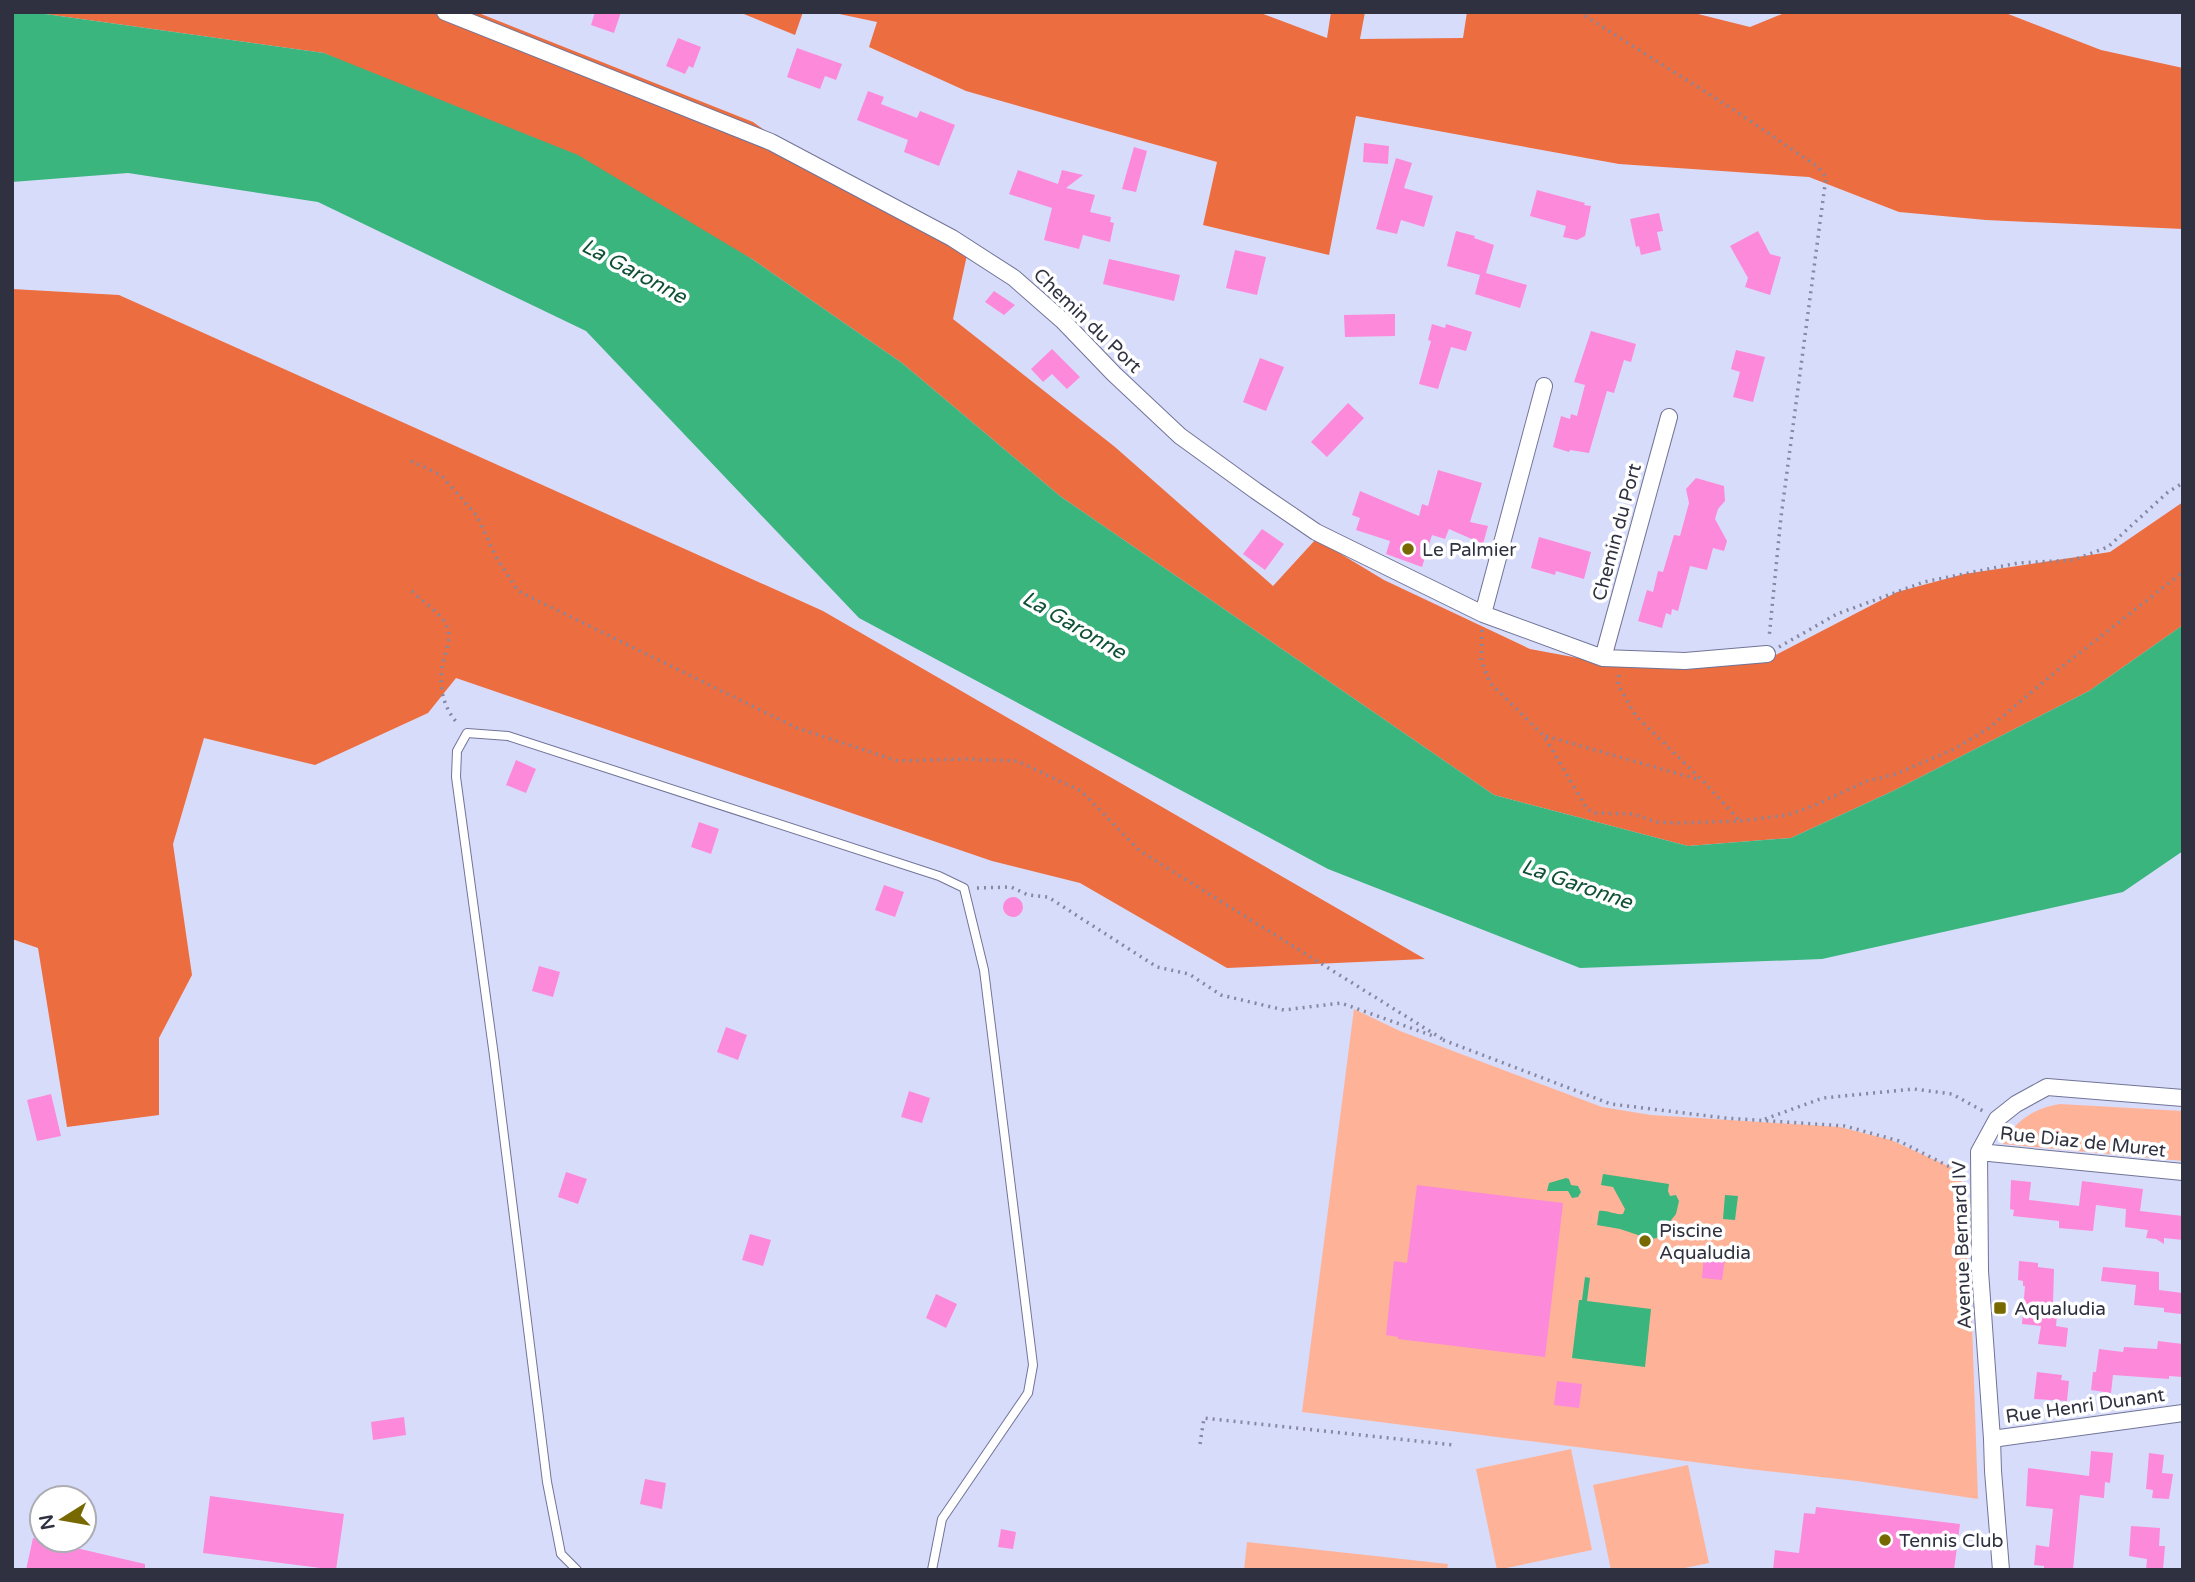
<svg xmlns="http://www.w3.org/2000/svg" width="2195" height="1582" font-family="'Varela Round',sans-serif">
<style>
.green{fill:#feb399}
.forest{fill:#ec6d3f}
.water{fill:#3ab57e}
.building{fill:#fd89da}
.lines{fill:none;stroke-linecap:round;stroke-linejoin:round}
.lane-casing{stroke:#717497;stroke-width:10}
.street-casing{stroke:#717497;stroke-width:18}
.path{stroke:#85889f;stroke-width:3.5;stroke-dasharray:2 5;stroke-linecap:butt}
.lane{stroke:#fff;stroke-width:8}
.street{stroke:#fff;stroke-width:16}
.poi-dot{fill:#776800;stroke:#fff;stroke-width:2.5}
.labels{text-anchor:middle;stroke-width:7;stroke-linejoin:round;paint-order:stroke}
.street-label{font-size:19px;fill:#303140;stroke:#fff}
.poi-label{font-size:19px;fill:#303140;stroke:#fff;text-anchor:start}
.water-label{font-size:21px;font-style:italic;fill:#0f5135;stroke:#fff}
</style>
<rect width="100%" height="100%" fill="#d8dcfb"/>
<path class="green" d="M1354 1009 1400 1031 1602 1107 1651 1115 1840 1127 1891 1140 1959 1171 1961 1177 1972 1323 1978 1499 1857 1481 1748 1469 1302 1412Z
M2060 1104 2183 1111V1161L2003 1144C2016 1120 2034 1108 2060 1104Z
M1571 1449 1592 1550 1497 1570 1476 1469Z
M1688 1465 1709 1563 1675 1570H1611L1593 1485Z
M1247 1542 1448 1564 1447 1570H1244Z"/>
<path class="forest" d="M31 12H476L753 122 861 197 967 255 953 319 1115 447 1273 586 1316 539 1384 580 1530 649 1632 668 1764 661 1897 592 1964 574 2110 552 2183 502V625L2089 691 1895 790 1791 838 1688 846 1494 795 1060 496 902 363 752 259 324 53Z
M739 12H803L795 35Z
M830 12H1258L1327 38 1331 12H1365L1360 39 1463 38 1467 12H1690L1750 27 1787 12H2003L2101 50 2183 68V229L1986 220 1899 212 1809 177 1619 164 1356 116 1329 255 1203 225 1217 162 966 91 869 47 877 22Z
M12 289 119 295 823 611 1425 959 1227 968 1080 883 992 861 456 678 428 713 315 765 204 738 173 844 192 975 159 1038V1115L67 1127 38 948 12 939Z"/>
<path class="water" d="M12 12H31L324 53 578 155 752 259 902 363 1060 496 1494 795 1688 846 1791 838 1895 790 2089 691 2183 625V851L2123 892 1822 959 1580 968 1328 869 859 618 586 331 318 202 128 173 12 182Z
M1603 1174 1669 1184 1668 1191 1670 1196 1676 1195 1679 1201 1676 1214 1657 1238 1650 1239 1620 1229 1597 1225 1599 1211C1608 1210 1614 1215 1623 1214L1625 1209 1613 1187 1601 1185Z
M1566 1178 1569 1179 1571 1185 1578 1186 1581 1192 1578 1197 1572 1198 1568 1191H1547L1549 1183Z
M1725 1195 1738 1196 1735 1220 1723 1219Z
M1585 1277 1590 1278 1587 1301 1651 1309 1645 1367 1572 1358 1579 1300H1582Z"/>
<path class="building" d="M595 12H621L614 33 591 25Z
M678 38 701 47 693 68 689 66 685 74 666 66Z
M797 48 842 64 836 80 825 76 820 89 787 77Z
M868 91 884 97 881 104 917 118 920 111 955 125 939 166 904 152 908 140 857 120Z
M1364 143 1389 146 1388 164 1363 162Z
M1134 147 1147 151 1136 192 1122 189Z
M1396 158 1412 163 1404 188 1433 196 1424 227 1401 220 1397 234 1376 229Z
M1018 170 1058 184 1062 170 1083 175 1066 188 1095 195 1090 212 1111 217 1110 222 1114 223 1110 242 1083 235 1079 249 1044 240 1052 208 1009 194Z
M1537 190 1585 203 1584 205 1591 206 1585 236 1577 240 1563 237 1566 226 1530 216Z
M1659 213 1663 231 1657 232 1661 250 1641 255 1639 246 1636 247 1630 219Z
M1456 231 1475 236 1474 238 1494 245 1486 273 1527 285 1520 308 1475 294 1480 275 1447 266Z
M1758 231 1770 254 1781 257 1770 295 1745 287 1748 278 1730 246Z
M1235 250 1266 257 1257 295 1226 288Z
M1109 259 1180 275 1174 301 1103 284Z
M994 291 1015 305 1004 315 985 302Z
M1395 314V336L1345 337 1344 315Z
M1432 324 1445 328 1446 324 1472 332 1466 351 1451 347 1438 389 1419 384 1431 341 1428 340Z
M1591 331 1636 344 1631 362 1624 360 1614 393 1607 391 1589 453 1570 450 1569 452 1553 447 1561 416 1570 419 1571 414 1577 416 1585 385 1574 382Z
M1052 349 1080 377 1067 389 1052 374 1043 382 1031 369Z
M1736 350 1765 357 1753 402 1733 397 1740 372 1731 369Z
M1260 358 1284 367 1266 411 1243 402Z
M1348 403 1364 418 1327 457 1311 442Z
M1438 470 1482 483 1470 522 1488 526 1483 544 1449 529 1445 539 1432 535 1422 567 1386 554 1390 541 1356 530 1360 518 1352 515 1360 491 1419 516 1422 504 1428 506Z
M1696 478 1724 486 1725 501 1718 509 1715 519 1727 541 1724 551 1713 548 1707 570 1690 566 1678 611 1672 609 1671 615 1666 613 1662 628 1638 621 1647 590 1653 592 1658 571 1663 572 1674 535 1680 536 1689 503 1686 489Z
M1262 529 1284 544 1265 570 1243 554Z
M1539 537 1591 552 1584 579 1556 571 1555 575 1531 568Z
M516 760 536 769 526 793 506 785Z
M699 822 719 829 711 854 691 847Z
M884 885 904 892 895 917 875 910Z
M1003 907a10 10 0 1 1 20 0a10 10 0 1 1-20 0Z
M539 966 560 972 553 997 532 991Z
M726 1027 747 1035 738 1060 717 1052Z
M909 1091 930 1098 922 1123 901 1117Z
M51 1094 61 1136 37 1141 27 1100Z
M566 1172 587 1179 578 1204 558 1197Z
M2011 1180 2031 1182 2029 1200 2079 1206 2082 1181 2143 1189 2140 1211 2183 1216V1240L2164 1238V1244L2156 1239 2146 1238 2148 1230 2125 1227 2126 1209 2096 1205 2093 1231 2059 1228V1221L2013 1216 2014 1210 2010 1209Z
M1417 1185 1563 1203 1545 1357 1398 1339V1337L1386 1335 1394 1261 1407 1263Z
M750 1234 771 1240 763 1266 742 1260Z
M1704 1255 1725 1258 1722 1280 1702 1278Z
M2019 1261 2038 1263V1267L2054 1269 2053 1303 2058 1304 2056 1326 2068 1328 2066 1347 2038 1344 2041 1326 2022 1324 2025 1286H2023V1281L2018 1280Z
M2103 1267 2159 1272V1290L2183 1293 2181 1314 2164 1312V1308L2134 1305 2136 1285 2101 1281Z
M936 1294 957 1304 946 1328 926 1318Z
M2158 1341 2183 1344V1377L2169 1376V1379L2113 1375 2111 1393 2091 1390 2093 1372H2096L2099 1349 2123 1352 2124 1347 2157 1349Z
M2037 1372 2062 1375 2061 1380 2069 1381 2067 1401 2034 1399Z
M1557 1381 1582 1384 1579 1408 1554 1405Z
M404 1417 406 1435 373 1440 371 1422Z
M2091 1451 2113 1453 2110 1483 2105 1482 2104 1498 2080 1495 2073 1570H2044V1566L2034 1565 2036 1545 2049 1547 2053 1509 2026 1506 2028 1468 2089 1476Z
M2149 1453 2164 1455 2162 1473 2173 1474 2169 1499 2152 1498 2153 1490 2146 1489Z
M645 1479 666 1483 662 1509 640 1504Z
M210 1496 344 1514 336 1570 203 1553Z
M1816 1507 1960 1524 1954 1570H1773L1775 1550 1799 1553 1804 1513 1815 1514Z
M2131 1526 2160 1528 2159 1546H2165L2163 1570H2146L2147 1559 2129 1556Z
M1001 1529 1016 1532 1013 1549 998 1547Z
M33 1538 145 1564V1570H26Z"/>
<g class="lines">
<g class="lane-casing">
<path id="lane" d="M577 1570 561 1554 547 1482 494 1056 456 777 457 751 467 733 508 736 939 876 964 888 984 970 1033 1365 1028 1393 942 1519 932 1570"/>
</g>
<g class="street-casing">
<path id="street" d="M445 12 771 142 952 238 1014 278 1063 321 1114 374 1180 436 1256 491 1316 532 1483 614 1603 658 1685 661 1767 654
M1483 614 1544 386
M1603 658 1669 417
M1979 1152 2183 1172
M1992 1439 2183 1413
M2001 1570 1993 1471 1992 1439 1980 1271 1979 1152 1997 1119 2016 1104 2047 1087 2183 1098"/>
</g>
<path class="path" d="M1579 12 1734 110 1818 167 1826 177 1781 517 1769 638
M411 461 441 475 477 516 496 557 518 591 797 728 898 761 965 759 1017 761 1081 791 1140 851 1444 1040
M412 591C422 601 436 610 444 621 454 635 446 649 443 663 438 686 443 707 458 724
M1482 630 1481 660 1490 683 1544 736 1587 809 1595 813 1633 814 1657 822 1676 823 1740 821 1787 815 1813 806 1867 781 1893 775 1954 749 1989 728 2059 669 2183 572
M1779 647 1837 614 1924 582 2018 563 2073 560 2108 547 2168 492 2183 483
M1619 675 1618 685 1636 716 1703 781 1740 821
M1546 736 1700 780
M977 888 1011 887 1028 895 1048 897 1157 967 1189 974 1221 995 1284 1010 1341 1003 1436 1037
M1443 1040 1611 1104 1725 1118 1845 1126 1899 1141 1954 1169 1962 1171
M1765 1119 1823 1098 1914 1089 1952 1094 1983 1111
M1200 1444 1204 1418 1453 1445"/>
<use href="#lane" class="lane"/>
<use href="#street" class="street"/>
</g>
<g class="poi-dot">
<circle cx="1408" cy="549" r="7"/>
<circle cx="1645" cy="1241" r="7"/>
<rect x="1993" y="1301" width="14" height="14" rx="3.5"/>
<circle cx="1885" cy="1540" r="7"/>
</g>
<g class="labels">
<g class="street-label">
<text transform="translate(1088 320) rotate(44)" y="7">Chemin du Port</text>
<text transform="translate(1616 532) rotate(-75)" y="7">Chemin du Port</text>
<text transform="translate(2083 1141) rotate(6)" y="7">Rue Diaz de Muret</text>
<text transform="translate(1961 1245) rotate(-92)" y="7">Avenue Bernard IV</text>
<text transform="translate(2085 1405) rotate(-8)" y="7">Rue Henri Dunant</text>
</g>
<g class="poi-label">
<text x="1422" y="556">Le Palmier</text>
<text x="1659" y="1237">Piscine<tspan x="1659" dy="22">Aqualudia</tspan></text>
<text x="2014" y="1315">Aqualudia</text>
<text x="1899" y="1547">Tennis Club</text>
</g>
<g class="water-label">
<text transform="translate(634 271) rotate(28)" y="7">La Garonne</text>
<text transform="translate(1074 625) rotate(30)" y="7">La Garonne</text>
<text transform="translate(1577 884) rotate(19)" y="7">La Garonne</text>
</g>
</g>
<rect width="2195" height="1582" fill="none" stroke="#303140" stroke-width="28"/>
<g transform="translate(63 1519) rotate(259)"><circle r="33" fill="#ffffff" stroke="#acadb3" stroke-width="2"/>
<path d="M0-5L12 26L0 18L-12 26Z" fill="#776800"/>
<text y="-10" font-size="19" font-weight="bold" text-anchor="middle" fill="#303140">N</text>
</g>
</svg>
